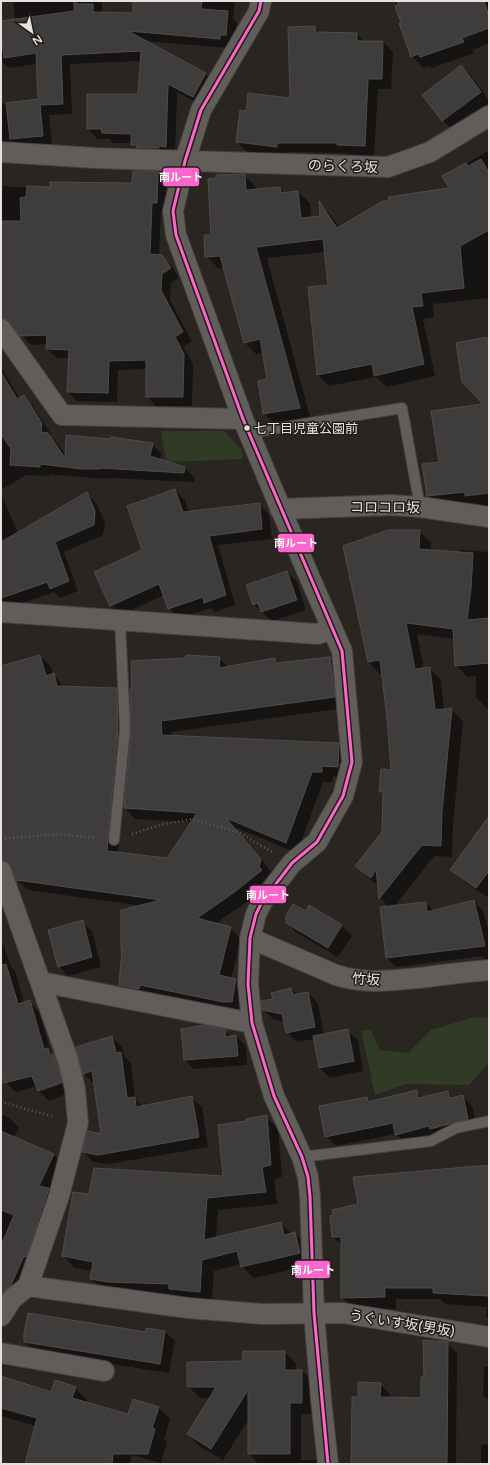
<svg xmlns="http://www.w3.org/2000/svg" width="490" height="1465" font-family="'Varela Round','Noto Sans JP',sans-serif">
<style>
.green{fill:#313927}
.shadow{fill:#0007;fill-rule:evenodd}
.building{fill:#3f3d3c;stroke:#4d4b4c}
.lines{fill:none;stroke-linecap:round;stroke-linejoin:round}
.service-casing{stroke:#44413e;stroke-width:12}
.minor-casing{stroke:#44413e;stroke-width:22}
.path{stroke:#5f5d5b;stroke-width:2.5;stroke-dasharray:1 3;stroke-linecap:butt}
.service{stroke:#605d5b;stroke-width:10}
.minor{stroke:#605d5b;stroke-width:20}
.bus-1-casing{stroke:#221c16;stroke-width:6}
.bus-1{stroke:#f6c;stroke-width:3}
.bus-dot{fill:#e6e2de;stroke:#221c16;stroke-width:1.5}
.labels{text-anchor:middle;stroke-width:3;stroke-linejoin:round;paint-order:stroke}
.bus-label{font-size:13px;fill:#e6e2de;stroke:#221c16;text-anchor:start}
.street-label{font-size:14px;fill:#e6e2de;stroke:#221c16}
.line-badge{stroke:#221c16;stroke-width:1.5}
.badge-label{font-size:11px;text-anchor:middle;font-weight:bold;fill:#fff}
</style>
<rect width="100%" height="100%" fill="#292622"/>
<path class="green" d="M161 431H224L241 449 243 459 166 462Z
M489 1017V1063L469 1085 406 1084 375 1095 361 1030H371L380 1050 408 1053 431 1030 471 1018Z"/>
<path class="shadow" d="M13 1H102V13L134 14V1H235L233 18 237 22 235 44 229 48 144 41 205 74 215 83 203 106 177 92 175 156 142 155 132 145V143H112L109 139H97L88 129 139 96 141 61 70 64 72 114 49 115 52 145 20 148H1V104L39 100 38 64 9 68 1 61V23L15 20Z
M395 1H489V43L473 50 474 53 432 68 429 66 423 68 412 56Z
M315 27 321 33 357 34 364 42H383L393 52 391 89H378L374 156 348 154 346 153 287 152 286 156 247 152 237 142 247 112 291 100Z
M461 66 471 76 489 100V103L453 130 443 121 424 95Z
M489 150V298L433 304 434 317 423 319 435 376 387 387 376 377 329 386 317 375 329 286 325 252 267 258 311 420 276 425 264 414 259 382 268 380 264 353 256 354 245 343 225 268H218L206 256 212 236 244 175 256 187V190L280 188 285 193 298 192 310 203 311 218 322 217 320 204 330 214 340 228 451 189 444 177Z
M158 172 167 182 166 212H161L159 255 162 256 171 265 179 278 171 283 170 300 192 342 183 346 193 364 192 406H156L147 396V369L118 370 117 402 77 401 68 392 69 358H57L47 349 48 344 31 345 16 329 4 318 1 302V186L51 189 133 184Z
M489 338V506L478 507 474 503 439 508 428 496 423 465 440 463 485 405 457 344Z
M1 367 20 399 23 396 33 406 51 434V437L58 444 66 456 152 444 162 454 160 460 185 468 195 478 194 482 109 478V479L92 478 49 474V476L26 475 1 490Z
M175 490 185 500 189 513 259 504 269 514 272 539 218 545 235 605 215 612 211 608 179 618 169 608 164 595 121 615 111 605 144 551Z
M87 493 96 503 105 522 103 535 64 552 78 591 60 598 54 592 3 610 1 608V599L52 581 51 579 1 597V494L18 533Z
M419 531 431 543V551L460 553V550L489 552V709H487L476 697V676L468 677 456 665 454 639 417 634 424 669 429 668 441 680 444 710 451 709 463 721 453 824 452 857 434 856 394 907 426 903 434 911 474 901 483 911 488 929H489V960H486L482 956 396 967 387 958 381 908 389 907 380 898 379 886 367 877 356 866 383 833 384 796 380 792 392 771 383 673 380 674 368 662 344 547Z
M287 572 297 582 306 610 272 621 254 605 248 586Z
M40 656 51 667 53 674 64 687 116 689 127 700 129 740 118 853 168 859 192 822 135 819 125 808 132 730 219 658 229 668 275 659 280 664 329 658 340 668 345 708 171 732 172 737 338 744 349 754 348 777 333 776 332 782H323L297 853 234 827 271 871 269 878 272 881 247 902 215 924 230 928 241 939 231 979 236 980 247 991 242 1012 131 996 120 985 123 951 122 949V911L142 906 28 890 17 880 1 828V667Z
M489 826V894L487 897 461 879 451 870Z
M310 906 342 926 352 936 338 957 297 933 287 923 306 913Z
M82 922 92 931 101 967 68 976 59 966Z
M1 938 11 967 15 971 24 1003 29 1002 39 1011 51 1053 63 1065 71 1092 49 1101 39 1091 37 1086 16 1092 6 1083 9 1078 1 1079ZM66 1080 67 1082 43 1091V1089Z
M291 989 297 995 308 993 318 1003 324 1035 348 1031 358 1040 363 1071 330 1078 320 1068 314 1039 297 1042 287 1032 285 1022 273 1019 263 1009 274 1000Z
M226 1031 232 1037 236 1036 246 1046 247 1065 194 1069 184 1059Z
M112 1037 122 1047 124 1056 131 1063 135 1099 143 1107 192 1098 202 1107 208 1147 109 1164 93 1162 83 1152 102 1135 94 1084 84 1074 77 1048Z
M416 1092 423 1098 448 1092 454 1098 462 1096 472 1106 477 1129 441 1138 406 1144 396 1134 336 1146 326 1136 366 1098 371 1103Z
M1 1114 10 1118 19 1128 14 1137 53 1154 62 1164 23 1289 1 1280Z
M266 1117 278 1128 282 1177 274 1179 277 1204 218 1210 216 1238 281 1223 292 1234 295 1233 306 1245 311 1265 254 1278 242 1267 241 1264 214 1271 212 1303 182 1301 176 1295 121 1293 103 1290 91 1279 92 1271 75 1268 63 1256 90 1196 224 1177 248 1122Z
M489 1164V1320L486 1317 487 1307 445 1304 440 1299H396V1309H353L342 1297V1245L333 1237 331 1217 359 1205 477 1167V1165Z
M165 1332 175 1341 169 1373 35 1352 25 1342Z
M447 1343 457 1353 456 1464H352L359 1398 380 1384 390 1394V1398L422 1399Z
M285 1352 296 1364V1371H302L314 1383 313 1414H301V1460H316L319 1464H259L249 1454V1419L223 1460 199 1446 188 1434 210 1398H200L188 1386 243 1362Z
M484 1367H489V1401L483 1395Z
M1 1377 51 1394 75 1388 87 1400 86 1403 129 1415 158 1407 170 1419 164 1439 167 1442 161 1463 132 1455 130 1464H26L36 1426 1 1416Z
M489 1444V1464H481V1445Z"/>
<path class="building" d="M133 1H202L201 9 228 11 226 35H220V39L128 31 206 73 193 97 168 84 166 147 159 146V148H136V145H131V134L102 133 101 129H87V94H138L141 51 61 55 63 104 40 105 43 136 10 139 6 103 38 99 36 53 4 58 1 34V21L74 11V2L78 4H93V12L133 13Z
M397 1H484L489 16V28L462 38 464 42 420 57 418 54 411 57 399 23H401L395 6 398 5Z
M315 26 316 32 357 33V41H383L382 79H368L365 146 337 145V143H277V147L236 142 240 110 246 111 248 93 290 98 288 27Z
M461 65 481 92 442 121 422 95Z
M481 159 489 173V230L460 246 464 288 421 293 423 306 412 307 424 364 374 376 372 364 317 375 308 287 328 285 323 239 256 247 300 408 263 414 258 381 267 379 260 339 244 343 220 256 205 257 204 235H211L208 179 216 178V175L245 174 246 190 280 187 281 193 298 191 301 218 320 216 319 201 337 228 383 201H389L388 197 449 188 442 176 466 163 468 166Z
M133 171H158L157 203H152L150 254 162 255 171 268 162 274 161 290 183 332 175 337 184 354 183 397H146V360L109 361 108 393 67 392 69 350 46 349 47 335 20 336 10 322 6 319 1 318V221H21L20 198 26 197 27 186 50 187V182L132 183Z
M487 337 489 347V493L465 496V492L427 496 422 464 439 462 431 411 483 404 462 382 456 343Z
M1 372 17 399 24 395 42 423 41 432 48 433 65 458 66 435 110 439 111 437 153 443 150 456 185 467 184 473 100 468V469H82L40 464V467L10 465 11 449 1 434Z
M175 489 183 512 260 503 262 529 209 536 226 595 204 603 203 597 168 609 159 584 110 606 94 572 142 550 127 506Z
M87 492 95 511 94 525 55 542 69 581 50 589 47 582 1 598V542Z
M388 530H420L419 549 473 553 471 589 467 620 489 618V663L455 666 453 629 406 623 415 669 430 667 435 710 452 708 442 812 441 846 422 845 379 899 376 869 371 878 355 866 382 832 383 792H379L381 769 391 770 387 718 380 660 368 662 343 546Z
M287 571 297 600 261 612 258 603 253 605 246 585Z
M40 655 46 676 54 673 57 686 117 688 118 729 107 851 167 858 197 813 124 808 131 730 130 689H132L131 661 186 658V655L220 657 219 668 275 658 276 663 330 657 335 697 161 721 162 735 339 743 338 767 322 766V772H312L286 843 226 818 261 859 259 867 262 870 236 891 197 918 231 927 219 975 236 979 232 1002H223L140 985 139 989 119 985 122 949 121 950V910L161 900 16 880 9 863 1 860V666Z
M489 816V871L476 888 450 870Z
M474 900 485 946 386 958 380 907 426 902 427 912Z
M293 904 306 911 309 905 342 925 328 948 286 923V915Z
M83 920 92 957 58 967 48 930Z
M6 964 18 1004 30 1000 44 1049 48 1048 50 1055 54 1054 57 1063 62 1082 38 1091 32 1076 4 1083 1 1071V965Z
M291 988 293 995 308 992 315 1027 286 1033 282 1014 262 1010 261 1001 273 999 271 993Z
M204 1025 226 1030 225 1037 236 1035 238 1056 184 1060 181 1029Z
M348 1029 354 1061 319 1068 313 1036Z
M112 1036 116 1053 121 1052 127 1098 135 1097 136 1107 192 1096 199 1137 98 1155 82 1152 88 1131 101 1134 92 1071 83 1074 76 1047Z
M417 1090 418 1098 448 1091 450 1098 463 1095 468 1119 430 1129 429 1126 395 1135 393 1123 325 1137 319 1106 367 1097 368 1102Z
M267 1115 271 1165 262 1167 266 1192 207 1198 204 1240 281 1222 284 1235 295 1232 300 1253 241 1267 237 1251 202 1260 200 1292 169 1289V1284L108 1282 90 1279 93 1262 62 1256 73 1192 89 1194 94 1168 223 1176 218 1125 246 1121V1119Z
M1 1131 54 1154 39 1186 49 1188 26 1257 24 1256 11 1285 1 1295V1246L14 1215 1 1210Z
M489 1165V1296L433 1293V1288H385V1297L341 1298V1237H332L330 1216 333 1215 332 1210 358 1204 353 1177Z
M28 1313 146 1332V1328L165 1331 160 1364 24 1342V1333Z
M423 1340 448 1342 447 1464H351L352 1397H358V1382L381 1383 380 1397 421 1398V1377H424Z
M243 1351H285V1370H302V1403H290V1454H248V1390L211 1449 187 1434 216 1387H187V1362L242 1361Z
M1 1376 51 1392 55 1380 76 1387 72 1398 128 1414 133 1399 159 1407 152 1428 155 1429 148 1454H113L112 1464H25L37 1418 1 1408Z"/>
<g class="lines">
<g class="service-casing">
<path id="service" d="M249 433 402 408 420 507
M114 840 125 729 120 620
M302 1157 431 1141 456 1128 489 1121"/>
</g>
<g class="minor-casing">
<path id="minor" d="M261 1 259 11 201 110 185 161 173 211 176 235 243 419 309 576 342 651 352 762 343 796 317 842 292 863 262 902 256 914 250 938 248 984 252 1023 274 1096 302 1157 308 1177 310 1197 314 1313 321 1399 328 1464
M1 152 95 158 388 167 430 152 489 116
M1 329 62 415 243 419
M280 509 392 505 420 507 489 517
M1 612 318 634 332 628
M1 871 68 1060 75 1089 78 1123 59 1196 28 1286 12 1299 1 1316
M250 938 336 975C365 985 397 980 427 977 448 974 468 972 489 970
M41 982 252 1023
M28 1286 188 1308 263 1314 343 1313 489 1337
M1 1353 104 1371"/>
</g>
<path class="path" d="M132 834 160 825 192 819 238 832 272 852
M1 839 56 834 96 838
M1 1102 55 1117"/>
<use href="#service" class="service"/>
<use href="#minor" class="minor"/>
<g class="bus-1-casing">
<path id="bus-1" d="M261 1 259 11 201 110 185 161 173 211 176 235 243 419 342 651 352 762 343 796 317 842 292 863 262 902 256 914 250 938 248 984 252 1023 274 1096 302 1157 308 1177 310 1197 314 1313 328 1464"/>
</g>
<use href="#bus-1" class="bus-1"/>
</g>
<circle class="bus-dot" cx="247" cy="428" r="3.5"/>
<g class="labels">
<g class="bus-label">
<text x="254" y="433">七丁目児童公園前</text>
</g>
<g class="street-label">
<text transform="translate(343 166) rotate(2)" y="5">のらくろ坂</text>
<text transform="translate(385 507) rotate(1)" y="5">コロコロ坂</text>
<text transform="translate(366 979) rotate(4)" y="5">竹坂</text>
<text transform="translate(402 1323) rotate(9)" y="5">うぐいす坂(男坂)</text>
</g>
</g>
<g class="line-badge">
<rect x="162" y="167" width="38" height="20" rx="4" fill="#f6c"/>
<rect x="277" y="533" width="38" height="20" rx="4" fill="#f6c"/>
<rect x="249" y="885" width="38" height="19" rx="4" fill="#f6c"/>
<rect x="294" y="1260" width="37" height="19" rx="4" fill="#f6c"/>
</g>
<g class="badge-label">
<text x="181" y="181">南ルート</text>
<text x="296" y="547">南ルート</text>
<text x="268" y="899">南ルート</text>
<text x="313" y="1274">南ルート</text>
</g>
<rect width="490" height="1465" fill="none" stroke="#e6e2de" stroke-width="4"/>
<g transform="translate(32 32) rotate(147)" stroke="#221c16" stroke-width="3" paint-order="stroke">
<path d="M0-3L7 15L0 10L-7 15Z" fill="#e6e2de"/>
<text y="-6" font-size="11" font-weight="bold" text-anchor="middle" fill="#e6e2de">N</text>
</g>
</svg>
